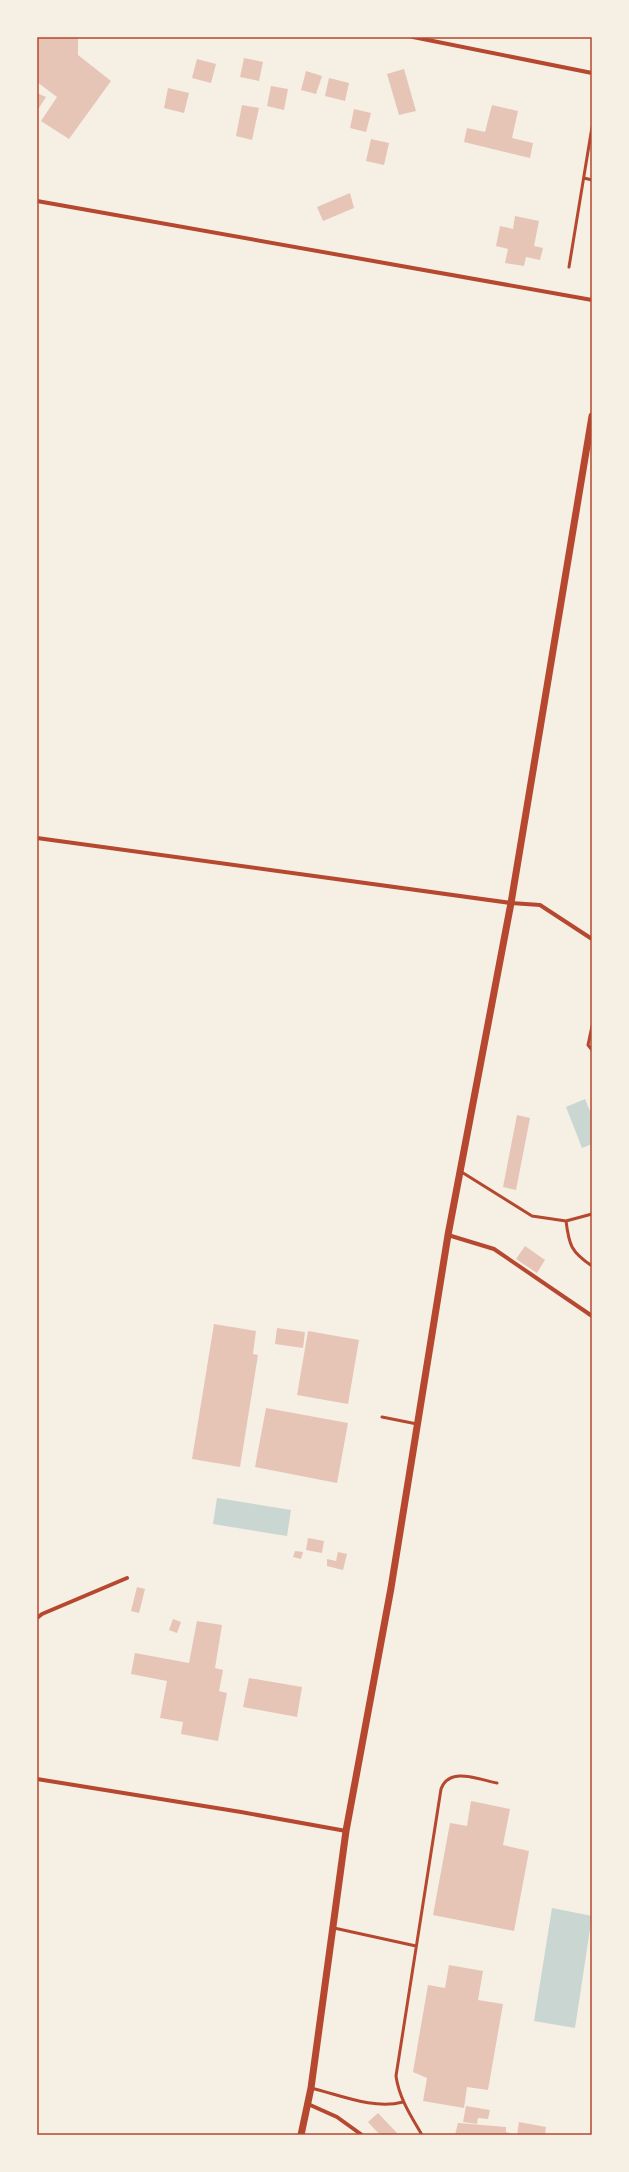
<svg xmlns="http://www.w3.org/2000/svg" width="629" height="2172" font-family="'Golos Text',sans-serif">
<style>
.water{fill:#c9d6d2}
.building{fill:#e6c5b7}
.lines{fill:none;stroke-linecap:round;stroke-linejoin:round}
.service{stroke:#b5482f;stroke-width:3}
.minor{stroke:#b5482f;stroke-width:4}
.tertiary{stroke:#b5482f;stroke-width:7}
.neatline{fill:none;stroke:#b5482f;stroke-width:1.5}
</style>
<rect width="100%" height="100%" fill="#f6efe4"/>
<path class="water" d="M585 1099 592 1116V1144L582 1148 566 1107Z
M217 1498 291 1510 287 1536 213 1524Z
M552 1908 592 1916 575 2028 534 2021Z"/>
<path class="building" d="M37 37H78V55L111 81 69 139 41 121 57 97 37 82Z
M244 58 263 62 259 81 240 77Z
M197 59 216 64 211 83 192 78Z
M404 69 416 111 399 115 387 74Z
M306 71 322 76 316 94 301 90Z
M329 78 349 83 345 101 325 96Z
M271 86 288 89 284 110 267 106Z
M168 88 189 93 184 113 164 108Z
M37 93 46 97 37 111Z
M242 105 259 108 252 140 236 136Z
M492 105 518 111 512 138 533 143 530 158 464 142 467 128 485 132Z
M354 109 371 113 366 132 350 128Z
M371 139 389 143 384 165 366 161Z
M350 193 354 208 323 221 317 207Z
M515 216 539 221 534 246 543 248 540 260 526 257 524 266 505 263 508 249 496 246 500 226 513 229Z
M517 1115 530 1118 516 1190 503 1187Z
M525 1246 545 1260 537 1273 516 1259Z
M214 1324 256 1331 253 1354 258 1355 240 1467 192 1459Z
M277 1328 305 1332 303 1348 275 1344Z
M308 1331 359 1340 348 1404 297 1395Z
M266 1408 348 1423 337 1483 255 1467Z
M308 1538 324 1541 322 1553 306 1550Z
M295 1551 303 1552 301 1559 293 1557Z
M338 1552 347 1554 343 1570 327 1566V1559L336 1561Z
M137 1587 145 1589 139 1613 131 1611Z
M173 1619 181 1622 177 1633 169 1630Z
M197 1621 222 1625 215 1668 223 1670 219 1691 227 1693 218 1741 181 1734 183 1722 160 1718 167 1681 131 1674 135 1653 189 1663Z
M249 1678 302 1687 297 1717 243 1707Z
M471 1801 510 1809 503 1845 529 1851 514 1931 433 1915 450 1823 467 1826Z
M449 1965 483 1971 478 2000 503 2004 488 2090 467 2087 464 2108 423 2101 427 2078 413 2072 428 1985 445 1988Z
M466 2106 490 2110 488 2119 478 2118 477 2124 463 2122Z
M378 2113 397 2133 395 2135H380L368 2122Z
M519 2122 546 2127 545 2135H517Z
M458 2123 506 2127V2132L517 2135H455Z"/>
<g class="lines">
<path class="service" d="M584 178 592 180
M569 267 592 127
M592 1026 588 1045 592 1050
M460 1171 532 1216 566 1221 592 1214
M566 1221C569 1245 571 1252 592 1266
M382 1417 417 1424
M334 1928 416 1946
M311 2088C340 2095 374 2110 403 2102
M422 2135C411 2116 399 2098 396 2076L441 1789C449 1766 480 1780 497 1783"/>
<path class="minor" d="M413 37 592 73
M37 201 592 300
M37 838 511 903 540 905 592 939
M448 1235 494 1249 592 1316
M37 1618 42 1614 127 1578
M37 1779 241 1812 346 1831
M308 2104 337 2117 362 2135"/>
<path class="tertiary" d="M301 2135 311 2088 346 1831 391 1588 448 1235 511 903 592 416"/>
</g>
<rect width="629" height="2172" fill="none" stroke="#f6efe4" stroke-width="76"/>
<rect x="38" y="38" width="553" height="2096" class="neatline"/>
</svg>
